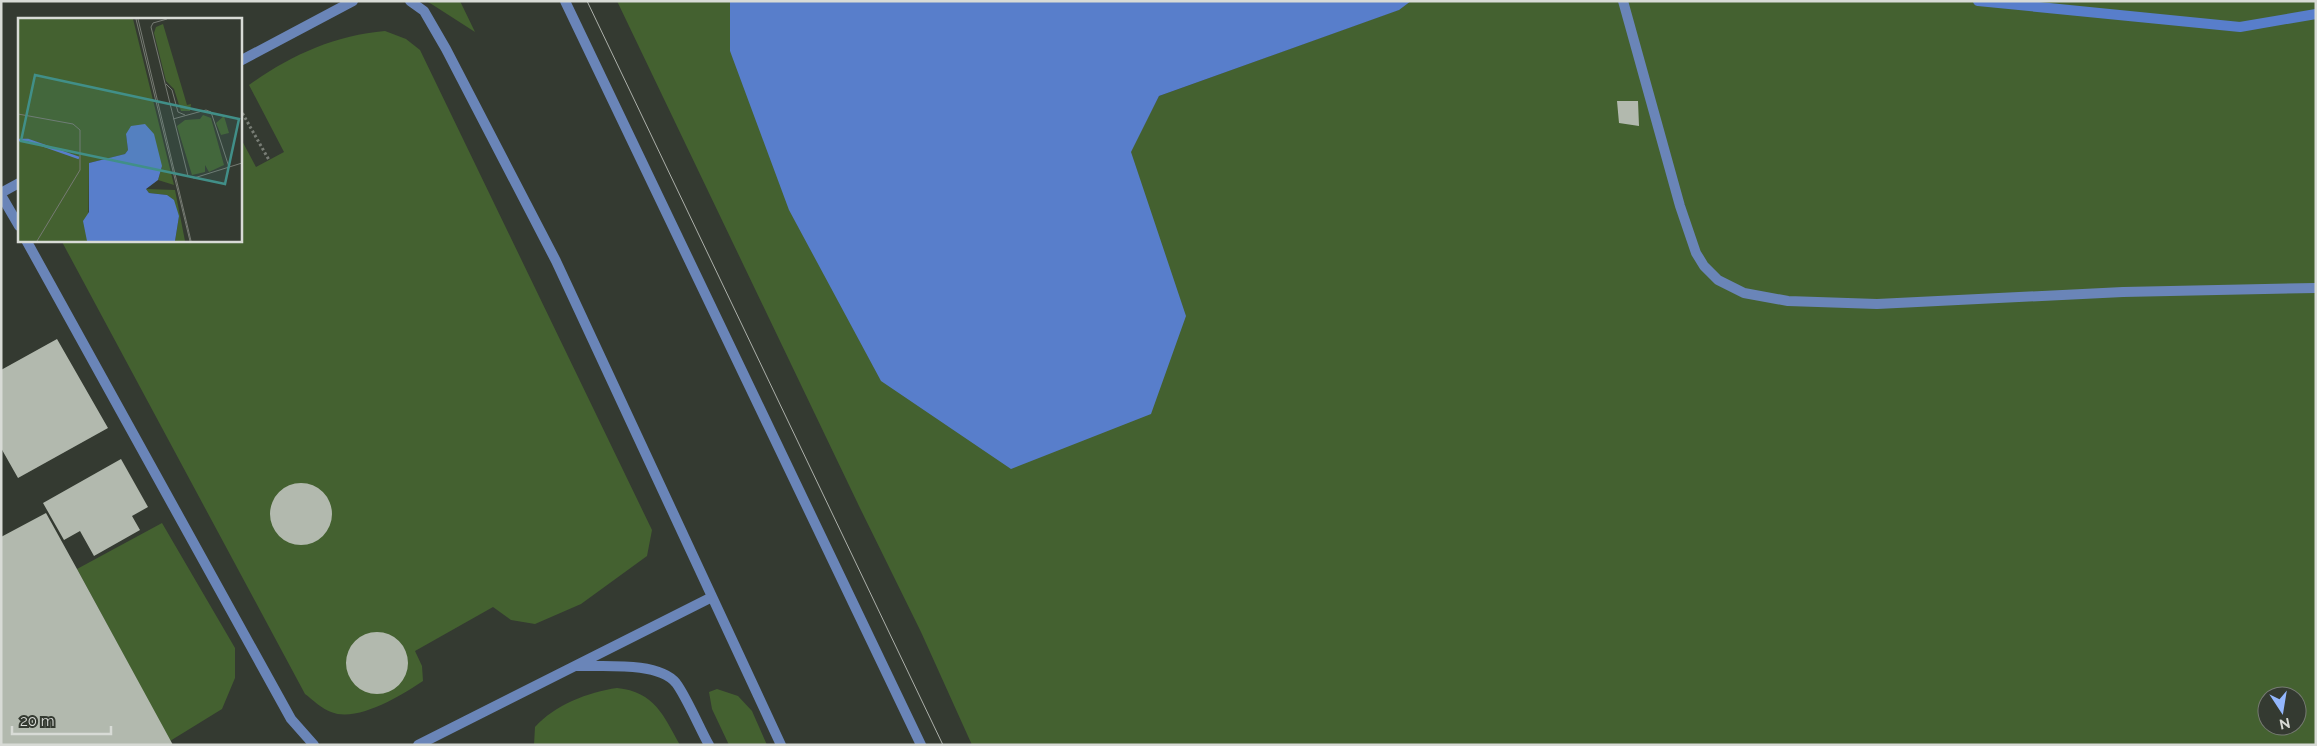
<svg xmlns="http://www.w3.org/2000/svg" width="2317" height="746" font-family="Raleway,sans-serif">
<style>
.green{fill:#446130;fill-rule:evenodd}
.water{fill:#587ecb}
.lines{fill:none;stroke-linecap:round;stroke-linejoin:round}
.stream{stroke:#587ecb;stroke-width:10}
.building{fill:#b2b9ae}
.path{stroke:#787d75;stroke-width:3;stroke-dasharray:2.5 2.5;stroke-linecap:butt}
.service{stroke:#6a85b8;stroke-width:10}
.minor{stroke:#6a85b8;stroke-width:10}
.tram{stroke:#acb0aa;stroke-width:1}
.inset-river{fill:none;stroke:#587ecb;stroke-width:2.5}
.inset-road{fill:none;stroke:#767a73;stroke-width:1}
.view{fill:#418f88;fill-opacity:0.15;stroke:#418f88;stroke-width:2.5}
.inset-edge{fill:none;stroke:#d8dbd6;stroke-width:2.5}
</style>
<rect width="100%" height="100%" fill="#343a31"/>
<path class="green" d="M426 1H460L475 32 433 5Z
M617 1H730V51L1185 316 1130 152 1159 96 1398 10 1411 1H2316V745H972L921 632 859 506ZM2267 696H2297V726H2267Z
M385 31 406 39 420 50 652 530 647 556 581 604 535 624 511 620 493 607 415 651 422 666 423 681C402 695 357 723 331 712 322 709 313 700 305 694L61 240H240V137L256 167 284 152 249 85C289 56 335 35 385 31Z
M162 523 235 648V678L222 709 170 741 77 569Z
M617 688C655 692 663 715 680 745H534L535 727C555 705 588 692 617 688Z
M717 689 738 696 752 711 767 745H729L712 709 709 692Z"/>
<path class="water" d="M730 1H1411L1399 10 1159 96 1131 152 1186 316 1151 414 1011 469 881 381 789 210 730 51Z"/>
<g class="lines">
<path class="stream" d="M1978 1 2240 27 2316 14"/>
</g>
<path class="building" d="M1617 101H1638L1639 126 1619 123Z
M57 339 108 428 18 478 1 448V370Z
M121 459 148 507 132 516 140 530 94 556 80 531 64 540 43 503Z
M270 514a31 31 0 1 1 62 0a31 31 0 1 1-62 0Z
M46 513 77 569 173 745H1V537Z
M346 663a31 31 0 1 1 62 0a31 31 0 1 1-62 0Z"/>
<g class="lines">
<path class="path" d="M240 109 269 160"/>
<path class="service" d="M410 1 424 11 446 49 556 261 781 745
M565 1 921 745
M240 61 353 1
M1 193 19 183
M1 195 19 226
M26 240 291 719 314 745
M576 666C602 667 658 661 676 683 686 696 700 729 709 745
M418 745 712 597"/>
<path class="minor" d="M1623 1 1680 206 1696 253 1704 266 1718 280 1744 293 1788 301 1877 304 2123 292 2316 288"/>
<path class="tram" d="M587 1 943 745"/>
</g>
<g transform="translate(18 18)">
<rect width="224" height="224" fill="#343a31"/>
<path d="M0 1H115L156 167 140 162 144 148 108 116 110 132 107 136 71 145 70 223H0ZM145 6 169 87 173 86 172 93H163L156 71 148 63 136 15 138 9ZM185 97 193 100 206 147 191 154 187 147V154L174 157 159 108 167 102 182 101ZM206 98 211 115 203 117 198 105ZM128 171 157 172 167 223H157L161 198 149 177 131 175Z" fill="#446130"/>
<path d="M127 106 136 116 144 148 140 162 128 171 131 175 149 177 156 182 161 198 157 223H69L65 203 71 194V145L107 136 110 132 108 116 113 108Z" fill="#587ecb"/>
<path class="inset-river" d="M0 122H10L61 140"/>
<path class="inset-road" d="M118 1 172 223M120 1 173 223M149 1 135 5 133 9 170 158 176 160 224 145M148 66 154 72 160 94 167 97M0 96 55 106 62 112V152L19 223M155 101 188 92 193 94 211 149"/>
<path class="view" d="M17 57 221 101 207 166 3 123Z"/>
<rect width="224" height="224" class="inset-edge"/>
</g>
<rect width="2317" height="746" fill="none" stroke="#d8dbd6" stroke-width="5"/>
<g transform="translate(2282 711) rotate(168)"><circle r="24" fill="#343a31" stroke="#767a73"/>
<path d="M0-4L9 19L0 12L-9 19Z" fill="#93b7fd"/>
<text y="-8" font-size="14" font-weight="bold" text-anchor="middle" fill="#d8dbd6">N</text>
</g>
<path d="M12 726v8h99v-8" fill="none" stroke="#d8dbd6" stroke-width="2.5"/>
<text x="20" y="726" font-size="15" fill="#d8dbd6" stroke="#343a31" stroke-width="4" paint-order="stroke">20 m</text>
</svg>
